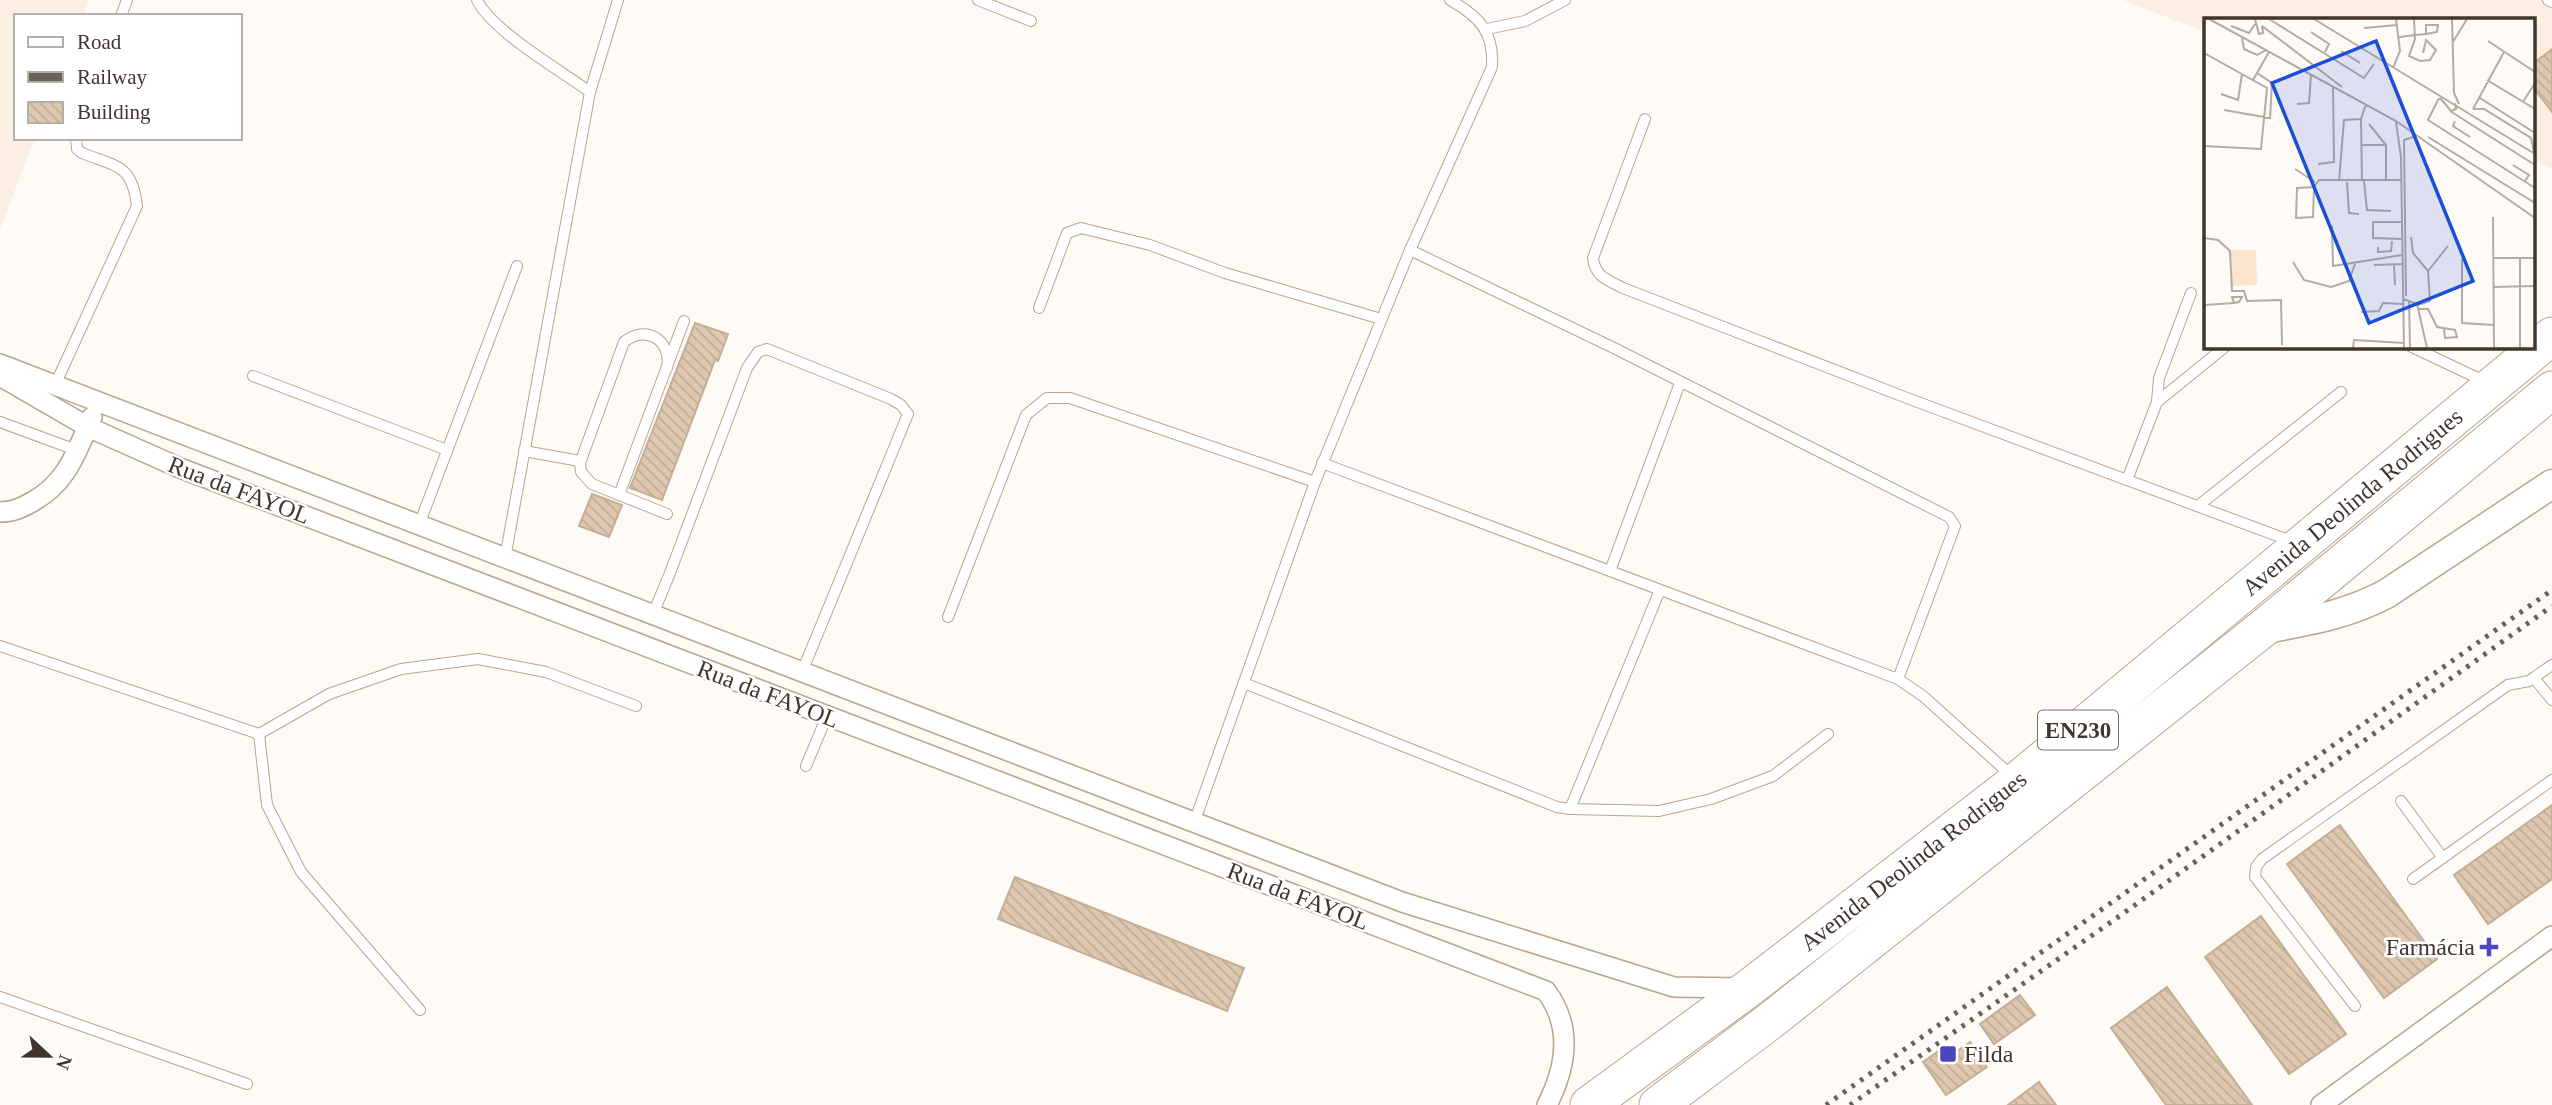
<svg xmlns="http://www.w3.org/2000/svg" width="2552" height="1105" font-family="Georgia,serif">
<defs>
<pattern id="building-back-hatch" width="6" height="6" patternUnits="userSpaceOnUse" patternTransform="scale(1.75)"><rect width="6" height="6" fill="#dfc8b0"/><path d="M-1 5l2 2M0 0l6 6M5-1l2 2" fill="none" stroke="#c0ac98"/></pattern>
</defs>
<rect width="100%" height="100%" fill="#fefaf5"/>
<!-- built -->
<g fill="#fbefe3">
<path d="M0 0H89L83 16H16V138H35L0 229Z"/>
<path d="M2123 0H2552V168L2533 161V19H2206L2205 32Z"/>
</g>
<!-- building -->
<g fill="url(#building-back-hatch)" stroke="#c4ae96" stroke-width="2">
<path d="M2552 49V112L2533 87V64Z"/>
<path d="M695 323 728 334 718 361 715 360 662 500 630 488Z"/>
<path d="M592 494 622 505 609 537 579 526Z"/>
<path d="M2552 805V879L2488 924 2454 875Z"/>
<path d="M2340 825 2437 959 2384 998 2287 864Z"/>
<path d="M1015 877 1244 968 1227 1011 998 919Z"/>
<path d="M2261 916 2346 1034 2289 1074 2205 957Z"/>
<path d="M2167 987 2252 1105H2166L2111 1028Z"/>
<path d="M2020 995 2035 1015 1994 1044 1980 1024Z"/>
<path d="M1970 1042 1987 1067 1946 1095 1923 1062 1943 1048 1949 1057Z"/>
<path d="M2039 1082 2056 1105H2008Z"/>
</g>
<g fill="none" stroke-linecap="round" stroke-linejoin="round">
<defs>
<g id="lane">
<path d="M477 0C492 31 560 70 590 92"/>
<path d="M978 0 1031 21"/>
<path d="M2548 0 2552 2"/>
<path d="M121 16 127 0"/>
<path d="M1487 29 1525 21 1565 0"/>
<path d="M1645 119 1593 258C1595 277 1608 280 1623 288L1907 398 2291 541"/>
<path d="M1410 250 1614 348 1949 517 1955 526 1898 679"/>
<path d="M1039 308 1067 233 1081 228 1150 245 1225 273 1381 319"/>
<path d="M2410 346 2486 382"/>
<path d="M253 376 447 450"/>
<path d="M55 385 137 206C132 164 117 167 82 153L77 149 76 138"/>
<path d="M2157 402 2159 378 2191 293"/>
<path d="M0 422 76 450"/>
<path d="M524 451 580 461"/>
<path d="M1322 463 1898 679 1923 696 2013 777"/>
<path d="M2127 480 2157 402 2226 346"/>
<path d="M619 495 684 321"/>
<path d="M2198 506 2341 392"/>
<path d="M667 514 592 484 581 472 580 463 624 342C646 324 672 340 667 368"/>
<path d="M419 525 517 266"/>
<path d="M505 558 590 92 618 0"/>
<path d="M1610 571 1680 383"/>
<path d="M653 614 670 573 747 368 758 352 767 349 891 399 901 405 908 414 802 672"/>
<path d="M948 617 1026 415 1047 398H1070L1315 482"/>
<path d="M0 646 259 734 329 694 401 669 478 659 546 672 636 706"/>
<path d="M2534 678 2552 700"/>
<path d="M1244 683 1557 807 1570 809 1659 811 1711 799 1773 776 1828 734"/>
<path d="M259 734 267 805 301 872 420 1010"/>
<path d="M806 766 827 716"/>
<path d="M2401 801 2443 858"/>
<path d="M1570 809 1660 590"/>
<path d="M1194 823 1315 482 1410 250 1492 67C1494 32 1480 17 1450 0"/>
<path d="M2413 879 2552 780"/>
<path d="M0 997 247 1084"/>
<path d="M2355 1006 2255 877 2256 867 2262 859 2508 685 2529 681 2552 665"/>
</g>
<g id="street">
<path d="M0 364 1402 902 1674 987 1745 988"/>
<path d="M0 376 88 427 180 468 1546 991C1573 1027 1566 1068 1547 1105"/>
<path d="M0 512C13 512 21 508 32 502 68 482 76 452 92 417"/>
<path d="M2321 1105 2552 936"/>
</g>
<path id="secondary" d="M2261 630C2307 621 2344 616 2386 594L2552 484"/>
<g id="highway">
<path id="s1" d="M1589 1105 1749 988 2017 781 2552 336"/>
<path d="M1658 1105 1770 1021 2261 630 2552 390"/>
</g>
</defs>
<!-- lane casing -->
<use href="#lane" stroke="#baa48d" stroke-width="12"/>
<!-- street casing -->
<use href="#street" stroke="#baa48d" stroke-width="22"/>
<!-- secondary casing -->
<use href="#secondary" stroke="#baa48d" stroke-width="31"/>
<!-- highway casing -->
<use href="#highway" stroke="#baa48d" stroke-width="39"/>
<!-- lane -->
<use href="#lane" stroke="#fff" stroke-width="10"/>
<!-- street -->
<use href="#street" stroke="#fff" stroke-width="19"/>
<!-- secondary -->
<use href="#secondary" stroke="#fff" stroke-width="28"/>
<!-- highway -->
<use href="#highway" stroke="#fff" stroke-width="37"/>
<!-- rail -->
<g stroke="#6a6159" stroke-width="5" stroke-dasharray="3.5 7" stroke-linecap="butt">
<path d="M1826 1105 2552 590"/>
<path d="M1850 1105 2121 915 2552 606"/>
</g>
</g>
<!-- markers -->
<g fill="#4b48be" stroke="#fff" stroke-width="2.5">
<path d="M2485.5 936.5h7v7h7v7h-7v7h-7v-7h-7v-7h7z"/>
<rect x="1939" y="1045" width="18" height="18" rx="3.5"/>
</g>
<g text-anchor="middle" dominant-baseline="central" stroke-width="5" stroke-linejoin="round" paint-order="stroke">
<!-- shield labels -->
<rect fill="#fff" stroke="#79726c" stroke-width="2" x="2038" y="710.5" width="80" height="39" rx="5"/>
<g font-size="23" font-weight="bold" fill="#40362d">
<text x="2078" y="730">EN230</text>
</g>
<!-- street labels -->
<g font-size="24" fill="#40362d" stroke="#fff">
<text transform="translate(239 490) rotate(21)">Rua da FAYOL</text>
<text stroke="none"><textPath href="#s1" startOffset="973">Avenida Deolinda Rodrigues</textPath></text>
<text transform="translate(768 694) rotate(21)">Rua da FAYOL</text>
<text stroke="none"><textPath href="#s1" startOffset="406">Avenida Deolinda Rodrigues</textPath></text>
<text transform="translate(1298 896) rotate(21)">Rua da FAYOL</text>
</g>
<!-- poi labels -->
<g font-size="24" fill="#40362d" stroke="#fff" text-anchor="end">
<text x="2475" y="947">Farmácia</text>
<text x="1964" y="1054" text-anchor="start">Filda</text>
</g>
</g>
<!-- overview -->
<g transform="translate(2204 18)">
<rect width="331" height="331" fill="#fefaf5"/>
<path d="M27 232H52L53 267 28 268Z" fill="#fbe4cc"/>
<path fill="none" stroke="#b2aca5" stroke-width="2" d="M5 1 192 103 331 200M51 1 55 16 59 15 58 8M65 1 160 60 170 46M110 1 331 136M210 1 211 21 205 38 216 43 226 42 232 32 222 22 219 35M248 1 250 75 255 86M27 8 45 15 51 6M58 8 138 69M160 10 193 7M107 14 125 26 121 34M195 19 212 17 222 16 233 14 234 7H222V16M38 20 40 31 53 37 62 32M284 23 331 54M249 24 263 1M137 33 156 45M0 35 63 70 57 131 0 128M189 50 196 33 192 1M49 62 65 34M283 62 331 91M17 76 34 82 38 56M235 80 224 102 331 170M236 80 247 93 252 91 251 85M276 80 331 115M319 84 331 65M93 86 105 85 107 57M269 91H280L327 120 330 134M269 91 300 34M20 92 66 100 68 65 53 55M246 93 331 147M251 103 249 108 266 119M192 104 197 139 200 330M165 106 182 127V162M224 119 331 185M158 127H182M114 146 130 144 129 69M309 147 325 157 321 163M91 151 111 164M135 163 140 102 157 101M158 163 157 101 162 86M160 163 163 192 187 193M143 164 145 195 155 196M110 169 109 199 92 200 93 170 110 169 115 162H197M289 199 290 330M198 204H169V220L198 221M128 208 129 248 198 237M207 219 209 235 224 253 226 283 214 287M0 220 14 222 26 233 28 273H40L43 283 77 282 78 327M174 229V234L187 233 188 223M289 240H331M316 240V330M258 241V305L290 307M89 244 100 262 127 269 145 263 151 246M190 246 191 267M170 247 199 246M224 253 244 228M289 269 331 268M202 278 200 122 212 118M199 281 213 286 223 330M205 282 206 330M0 287 30 285 35 284 38 279H28L30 285M215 291H224L233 309 251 312 253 319 241 320 240 311M157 294 175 293 179 285 199 286M149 330 150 322 200 325"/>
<path fill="#1d4ed8" fill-opacity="0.15" stroke="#1d4ed8" stroke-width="3.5" d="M172 23 269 263 165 305 68 65Z"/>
<rect width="331" height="331" fill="none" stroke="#40362d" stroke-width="3.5"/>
</g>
<!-- legend -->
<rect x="14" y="14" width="228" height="126" fill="#ffffff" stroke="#b3afab" stroke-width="2"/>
<rect x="28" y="37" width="35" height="10" fill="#ffffff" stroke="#b3afab" stroke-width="2"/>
<text x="77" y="49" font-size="21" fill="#40362d">Road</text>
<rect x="28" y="72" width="35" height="10" fill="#6a6159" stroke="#b3afab" stroke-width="2"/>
<text x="77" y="84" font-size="21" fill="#40362d">Railway</text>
<rect x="28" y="102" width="35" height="21" fill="url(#building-back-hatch)" stroke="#b3afab" stroke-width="2"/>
<text x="77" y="119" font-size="21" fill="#40362d">Building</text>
<!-- north arrow -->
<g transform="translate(49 1056) rotate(112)" stroke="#ffffff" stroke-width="5" paint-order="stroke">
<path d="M0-5L12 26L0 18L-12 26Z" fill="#40362d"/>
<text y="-10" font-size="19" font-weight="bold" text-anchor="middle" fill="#40362d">N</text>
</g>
</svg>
